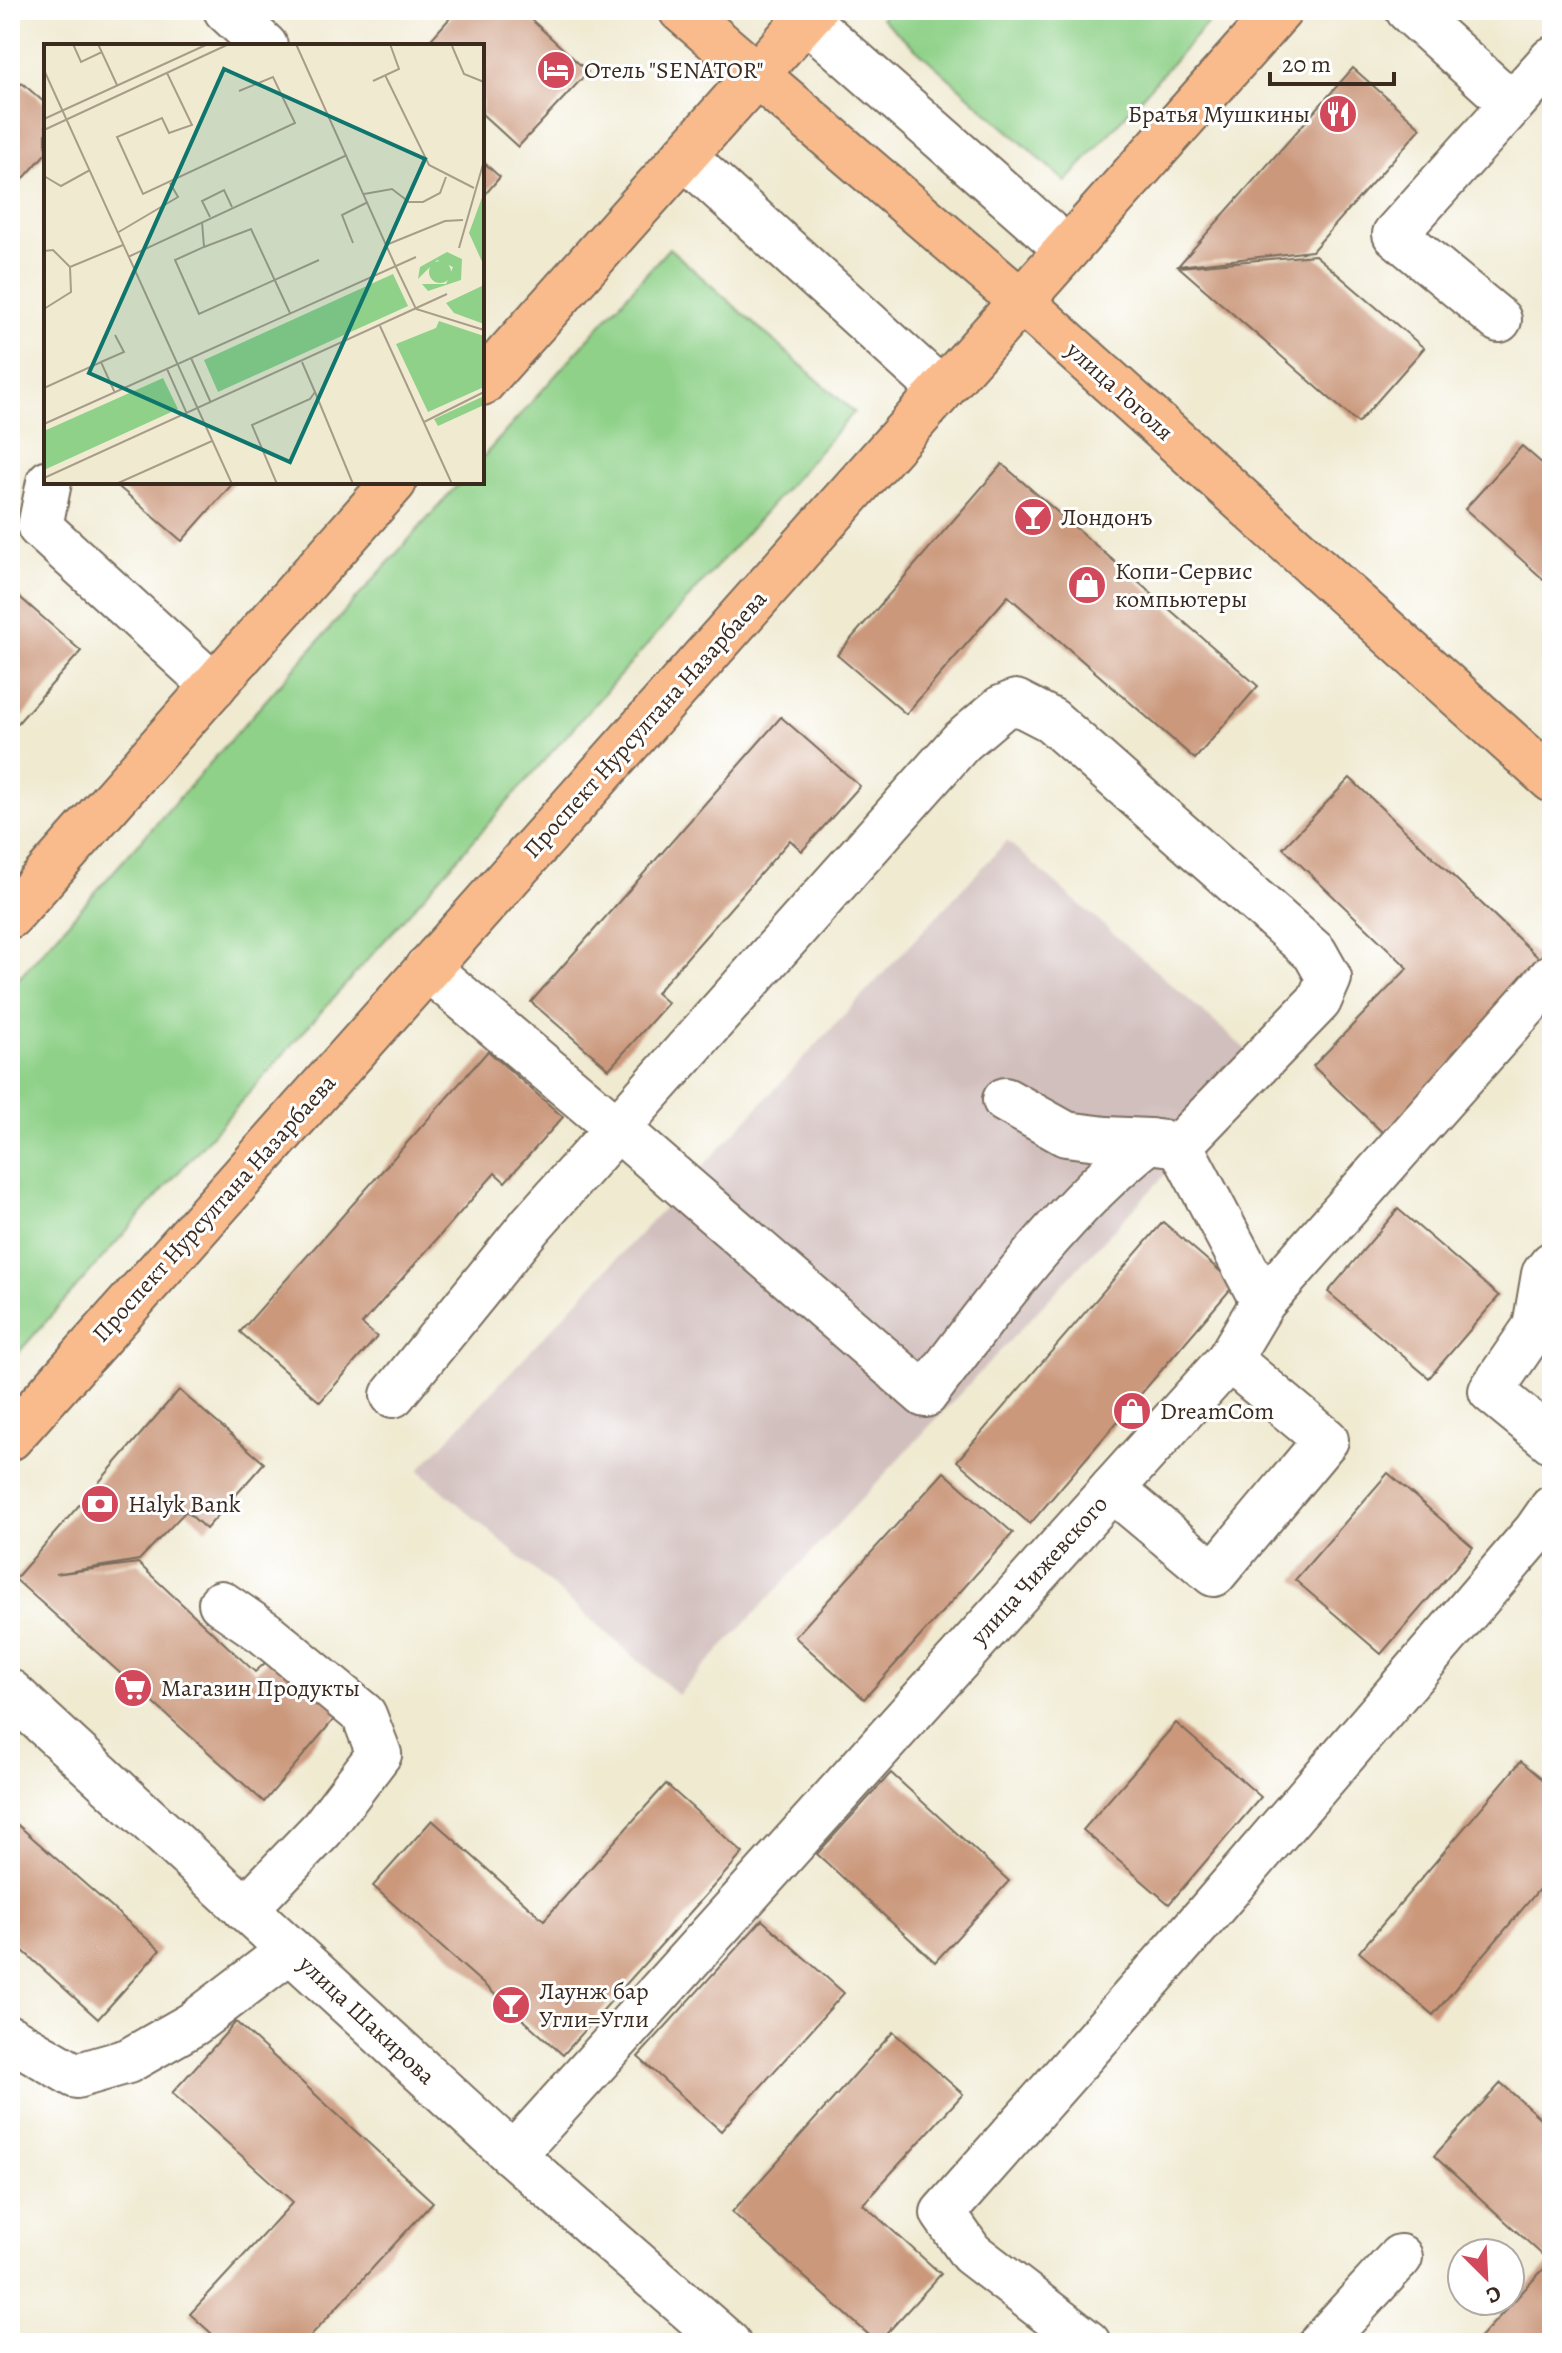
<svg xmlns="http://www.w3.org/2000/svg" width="1562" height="2353" font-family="Alegreya,serif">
<rect width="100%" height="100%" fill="#fff"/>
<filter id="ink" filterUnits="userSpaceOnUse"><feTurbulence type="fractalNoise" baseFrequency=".0125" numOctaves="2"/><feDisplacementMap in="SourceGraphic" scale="16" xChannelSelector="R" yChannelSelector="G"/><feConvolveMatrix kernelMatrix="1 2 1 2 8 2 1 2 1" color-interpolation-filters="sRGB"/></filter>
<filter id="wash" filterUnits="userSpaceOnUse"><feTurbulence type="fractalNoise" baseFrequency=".006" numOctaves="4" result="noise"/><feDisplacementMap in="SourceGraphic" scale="32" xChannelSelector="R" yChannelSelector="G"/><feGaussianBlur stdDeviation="1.8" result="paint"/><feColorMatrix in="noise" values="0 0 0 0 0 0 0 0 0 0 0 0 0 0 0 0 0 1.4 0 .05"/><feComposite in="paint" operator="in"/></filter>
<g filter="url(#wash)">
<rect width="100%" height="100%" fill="#f0ead1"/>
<!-- industrial -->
<path fill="#d1bfbd" d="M1007 841 1266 1067 678 1695 419 1470Z"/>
<!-- green -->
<g fill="#8fd189" stroke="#657e54" stroke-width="2">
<path d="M888 10H1219L1066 182 881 18Z"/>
<path d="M669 248 854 412 10 1362V988L460 482H482V458Z"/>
</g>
<g id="blocks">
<!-- building -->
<g fill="#cb987c">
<path d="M457 10H521L588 72 518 147 482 114V46H425Z"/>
<path d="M1353 68 1421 128 1312 251 1178 266Z"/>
<path d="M22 83 46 104V153L10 194V96Z"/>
<path d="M482 161 500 177 482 198Z"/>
<path d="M1315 255 1424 348 1358 423 1179 267Z"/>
<path d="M1522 446 1552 472V587L1465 509Z"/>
<path d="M1002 464 1258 686 1195 759 1008 596 906 714 837 655Z"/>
<path d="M113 482H234L182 541Z"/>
<path d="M14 592 81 651 10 732V597Z"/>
<path d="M781 717 860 786 802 851 790 840 656 993 668 1003 609 1069 531 1002Z"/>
<path d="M1350 778 1546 965 1384 1134 1313 1066 1408 968 1283 848Z"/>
<path d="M488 1051 563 1117 505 1182 495 1173 362 1324 377 1337 320 1402 240 1332Z"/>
<path d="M1398 1209 1499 1296 1429 1378 1328 1292Z"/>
<path d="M1163 1222 1235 1284 1030 1524 957 1461Z"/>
<path d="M179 1390 264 1463 206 1529 186 1511 139 1560 55 1574 138 1563 255 1672 275 1654 340 1712 264 1802 15 1579Z"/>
<path d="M944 1472 1013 1533 864 1699 795 1637Z"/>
<path d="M1388 1473 1473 1547 1381 1654 1295 1580Z"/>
<path d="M1176 1723 1261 1797 1169 1904 1083 1830Z"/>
<path d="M1521 1761 1552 1787V1874L1433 2015 1359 1952Z"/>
<path d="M891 1773 1009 1881 935 1962 817 1854Z"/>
<path d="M666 1784 743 1853 563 2055 373 1886 432 1820 544 1920Z"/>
<path d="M10 1818 160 1950 98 2019 10 1939Z"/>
<path d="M762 1920 844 1993 721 2131 638 2057Z"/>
<path d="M236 2022 433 2202 304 2343H222L190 2314 293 2202 172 2093Z"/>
<path d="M893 2032 963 2094 863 2204 941 2274 878 2343 732 2212Z"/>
<path d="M1501 2083 1552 2129V2343H1475L1550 2262 1434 2156Z"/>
</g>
</g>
</g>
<g filter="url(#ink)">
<use href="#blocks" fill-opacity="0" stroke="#7a6d5d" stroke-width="2"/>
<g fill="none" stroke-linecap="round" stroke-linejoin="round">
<defs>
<g id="minor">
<path d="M226 10 265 46"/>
<path d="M1408 10 1512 104 1552 59"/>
<path d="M806 19 1067 249"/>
<path d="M684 156 941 390"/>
<path d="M1499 320 1395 234 1512 104"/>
<path d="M49 482 40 527 214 686"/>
<path d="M427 968 618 1129 925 1395C990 1309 1064 1207 1149 1141L1180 1145"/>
<path d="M1005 1100 1066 1134 1106 1139 1149 1141"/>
<path d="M1552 1264 1544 1274 1535 1327 1491 1391 1552 1441"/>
<path d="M393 1395 530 1226 961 742 1001 708 1016 702 1051 720 1315 953 1329 978 1319 1001 1180 1145 1263 1302"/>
<path d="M1112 1489 1214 1574 1326 1440 1229 1359"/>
<path d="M221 1603 265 1633 364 1715 379 1754 322 1829 245 1909"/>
<path d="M10 1692 513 2155 728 2343"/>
<path d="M10 2038 76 2076 128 2061 193 2024 290 1950"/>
<path d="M513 2155 1229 1359 1263 1302 1552 976"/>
<path d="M1088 2343 971 2253 943 2213 1208 1913 1536 1531 1552 1508"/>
<path d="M1321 2343 1400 2257"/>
</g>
<g id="major">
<path d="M482 383 814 10"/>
<path d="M10 916 394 482"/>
<path d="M10 1438 1280 10"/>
</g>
<path id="highway" d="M681 10 1021 301 1552 780"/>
</defs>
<!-- minor casing -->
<use href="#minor" stroke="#7a6d5d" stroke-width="48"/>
<!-- major casing -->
<use href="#major" stroke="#7a6d5d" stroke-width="48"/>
<!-- highway casing -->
<use href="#highway" stroke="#7a6d5d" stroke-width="48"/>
<!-- minor -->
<use href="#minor" stroke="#fff" stroke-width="44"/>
<!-- major -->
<use href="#major" stroke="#fabb8c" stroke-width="44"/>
<!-- highway -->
<use href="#highway" stroke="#fabb8c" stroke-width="44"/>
</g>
</g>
<!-- icons -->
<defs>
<symbol id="hotel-disc" viewBox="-11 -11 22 22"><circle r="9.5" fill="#d1495b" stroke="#fff"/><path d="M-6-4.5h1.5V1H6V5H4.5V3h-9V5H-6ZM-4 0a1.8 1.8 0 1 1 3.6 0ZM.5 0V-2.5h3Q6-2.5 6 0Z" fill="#fff"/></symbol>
<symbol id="restaurant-disc" viewBox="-11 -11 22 22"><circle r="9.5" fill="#d1495b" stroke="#fff"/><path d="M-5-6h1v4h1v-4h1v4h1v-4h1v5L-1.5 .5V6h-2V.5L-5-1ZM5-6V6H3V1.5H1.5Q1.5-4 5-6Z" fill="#fff"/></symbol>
<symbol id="bar-disc" viewBox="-11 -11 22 22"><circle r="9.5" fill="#d1495b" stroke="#fff"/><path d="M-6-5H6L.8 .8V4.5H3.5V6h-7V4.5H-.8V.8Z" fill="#fff"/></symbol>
<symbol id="shop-disc" viewBox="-11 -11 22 22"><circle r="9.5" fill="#d1495b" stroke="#fff"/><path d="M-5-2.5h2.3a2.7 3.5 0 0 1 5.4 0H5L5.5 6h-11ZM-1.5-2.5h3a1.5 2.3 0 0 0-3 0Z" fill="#fff"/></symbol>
<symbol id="bank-disc" viewBox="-11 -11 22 22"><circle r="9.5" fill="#d1495b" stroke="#fff"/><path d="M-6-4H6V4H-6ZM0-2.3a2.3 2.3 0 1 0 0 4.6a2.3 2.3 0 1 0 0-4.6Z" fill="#fff"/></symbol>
<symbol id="supermarket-disc" viewBox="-11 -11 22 22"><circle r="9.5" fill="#d1495b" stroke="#fff"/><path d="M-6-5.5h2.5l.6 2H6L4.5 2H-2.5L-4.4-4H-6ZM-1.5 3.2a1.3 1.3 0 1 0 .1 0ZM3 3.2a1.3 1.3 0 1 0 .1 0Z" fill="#fff"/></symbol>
</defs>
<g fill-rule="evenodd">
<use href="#hotel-disc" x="534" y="48" width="44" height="44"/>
<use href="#restaurant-disc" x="1316" y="92" width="44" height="44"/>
<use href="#bar-disc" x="1011" y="495" width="44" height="44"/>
<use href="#shop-disc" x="1065" y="563" width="44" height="44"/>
<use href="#shop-disc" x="1110" y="1389" width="44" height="44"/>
<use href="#bank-disc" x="78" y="1482" width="44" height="44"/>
<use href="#supermarket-disc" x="111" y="1666" width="44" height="44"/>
<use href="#bar-disc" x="489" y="1983" width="44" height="44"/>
</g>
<g text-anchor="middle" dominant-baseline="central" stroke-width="6" stroke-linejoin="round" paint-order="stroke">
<!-- poi labels -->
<g font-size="24" fill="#3b2a1e" stroke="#fff" text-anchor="start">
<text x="584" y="70">Отель "SENATOR"</text>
<text x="1310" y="114" text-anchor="end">Братья Мушкины</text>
<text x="1061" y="517">Лондонъ</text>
<text x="1115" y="571">Копи-Сервис<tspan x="1115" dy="28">компьютеры</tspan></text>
<text x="1160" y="1411">DreamCom</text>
<text x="128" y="1504">Halyk Bank</text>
<text x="161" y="1688">Магазин Продукты</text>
<text x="539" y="1991">Лаунж бар<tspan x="539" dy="28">Угли=Угли</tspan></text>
</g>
<!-- street labels -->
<g font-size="24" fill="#3b2a1e" stroke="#fff">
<text transform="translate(1120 391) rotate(42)">улица Гоголя</text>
<text transform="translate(645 724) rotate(-48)">Проспект Нурсултана Назарбаева</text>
<text transform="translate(214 1208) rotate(-48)">Проспект Нурсултана Назарбаева</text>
<text transform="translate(1039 1570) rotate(-48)">улица Чижевского</text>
<text transform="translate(367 2020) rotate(43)">улица Шакирова</text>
</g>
</g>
<!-- overview -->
<g transform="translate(44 44)">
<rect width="440" height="440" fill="#f0ead1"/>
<path d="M440 148V222L425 189ZM403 208 418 215 417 236 384 247 378 240H402L409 223 393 216 374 235 376 223ZM385 228a11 11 0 1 1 22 0a11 11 0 1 1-22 0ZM349 230 364 262 174 348 160 316ZM440 241V280L410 269 402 259ZM395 277 440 292V343L384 368 352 300 392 284ZM119 334 134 365 0 426V387ZM440 352V361L394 382 390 375Z" fill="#8fd189"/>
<path fill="none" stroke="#a89d89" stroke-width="2" d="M29 0 37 18 58 8M54 0 73 41M252 0 351 221M408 2 420 30 440 38M0 26 188 440M123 29 148 81 125 89 118 74 73 93 99 150 251 79 229 33 195 47M341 31 385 121 430 144M329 37 355 25 346 0M0 75 164 0M0 86 185 0M0 132 17 142 46 126M320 150 348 145 365 158H379L396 149 402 133M166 173 158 157 180 146 188 163M158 178 160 203 131 216 155 270 275 216M73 189 134 153 126 139M309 199 298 171 324 158M342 201 401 177 419 176M160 203 207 185 246 269M415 204 440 117M0 207 9 206 26 223M84 213 303 111M351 221 372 265 440 286M0 265 27 248 26 223 79 201M336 282 408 440M147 314 167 359M57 318 80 308 71 291M123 325 143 370M0 344 57 318 71 349M271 348 309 440M380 378 440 348M0 380 372 213M0 434 403 250M72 440 168 397M233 440 208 381 266 355 271 348 258 318"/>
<path fill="#0f766e" fill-opacity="0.15" stroke="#0f766e" stroke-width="4" d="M180 25 381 115 246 418 45 329Z"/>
<rect width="440" height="440" fill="none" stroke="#3b2a1e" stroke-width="4"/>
</g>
<!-- margin -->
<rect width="1562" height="2353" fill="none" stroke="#fff" stroke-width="40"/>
<!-- north arrow -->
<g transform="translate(1486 2277) rotate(156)"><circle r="38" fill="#ffffff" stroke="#b1aaa5" stroke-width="2"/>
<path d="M0-6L14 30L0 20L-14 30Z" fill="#d1495b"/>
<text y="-12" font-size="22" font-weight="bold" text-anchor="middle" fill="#3b2a1e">С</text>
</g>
<!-- scale -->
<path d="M1270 72v12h124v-12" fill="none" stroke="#3b2a1e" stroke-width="4"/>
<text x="1282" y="72" font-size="24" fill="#3b2a1e" stroke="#ffffff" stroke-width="6" paint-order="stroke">20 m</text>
</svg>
